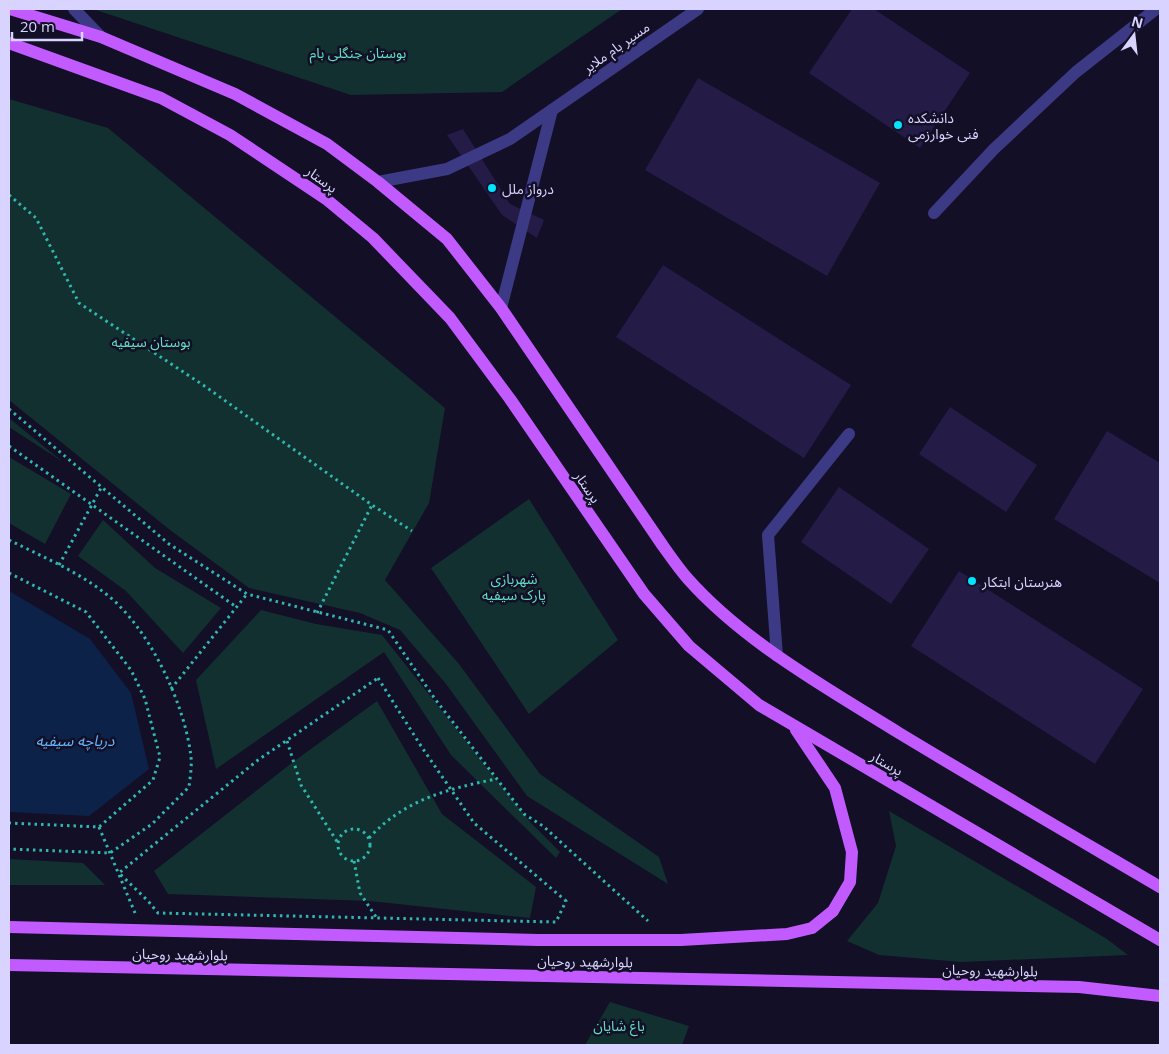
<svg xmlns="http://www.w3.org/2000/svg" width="1169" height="1054" font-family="'Open Sans','Noto Sans Arabic',sans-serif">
<rect width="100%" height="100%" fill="#130f26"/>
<!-- green -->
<g fill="#12302f">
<path d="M93 9H622L502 92 351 95Z"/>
<path d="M9 99 108 128 445 408 429 503 385 580 459 664 540 774 659 857 668 884 527 796 446 684 400 630 360 613 249 588 170 530 9 400Z"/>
<path d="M9 418 63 462 9 427Z"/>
<path d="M9 457 71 494 45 544 9 523Z"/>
<path d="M529 499 618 640 529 714 431 568Z"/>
<path d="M103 520 155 568 221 608 183 653 126 591 78 556Z"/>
<path d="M261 610 316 624 382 635 531 823 560 852 556 858 451 755 384 652 216 769 196 680Z"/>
<path d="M377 701 442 814 536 887 530 918 370 901 168 894 154 871 293 762Z"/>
<path d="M889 811 1107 939 1128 955 961 962 879 955 847 941 878 903 896 846Z"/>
<path d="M9 859 83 863 105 885H9Z"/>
<path d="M610 1002 689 1026 682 1045H585Z"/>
</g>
<!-- water -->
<path fill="#0c2248" d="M9 591 90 639 131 693 149 769 89 816 9 812Z"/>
<!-- building -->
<g fill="#241b47">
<path d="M852 9H874L970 73 920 148 809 73Z"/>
<path d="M698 78 880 183 827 276 645 170Z"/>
<path d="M463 129 510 204 544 220 537 238 502 215 447 135Z"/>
<path d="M663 265 851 385 804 458 616 337Z"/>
<path d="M950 407 1037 465 1006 512 919 454Z"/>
<path d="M1107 431 1160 463V583L1054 519Z"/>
<path d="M839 487 929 549 891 604 801 542Z"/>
<path d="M959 571 1143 689 1095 764 911 646Z"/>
</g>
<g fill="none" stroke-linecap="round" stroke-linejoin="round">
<!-- path -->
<g stroke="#2fb8b0" stroke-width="3" stroke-dasharray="2.5 4" stroke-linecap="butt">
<path d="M9 195 36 218 79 303 203 385 372 505 412 531"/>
<path d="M9 409 169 544 247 594 388 630 435 699 524 814 543 826 648 921"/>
<path d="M9 446 235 606"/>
<path d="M9 540C41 556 77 571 106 594 149 627 185 704 191 757 192 767 190 778 189 787L152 824 110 853 9 849"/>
<path d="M59 565 101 488"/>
<path d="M9 573 86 612 131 670 145 699 160 757 153 780 99 827 9 823"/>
<path d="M317 613 372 505"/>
<path d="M378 678 421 746 474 823 566 901 556 922 158 913 148 901 119 873 258 760Z"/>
<path d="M171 689 247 594"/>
<path d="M287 741 301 785 338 843"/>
<path d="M99 827 135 913"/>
<circle cx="354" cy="845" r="16"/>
<path d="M369 838C404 800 447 789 496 779"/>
<path d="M354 861 360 893 376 917"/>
</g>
<!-- minor -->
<g stroke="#3d3a85" stroke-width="12">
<path d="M74 9 101 37"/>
<path d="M378 182 447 169 510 139 698 9"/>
<path d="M934 213 994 149 1076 72 1156 9"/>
<path d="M501 308 552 110"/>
<path d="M777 656 768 535 849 434"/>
</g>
<!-- major -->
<g stroke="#c25bff" stroke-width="12">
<path d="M10 9 101 37 235 94 327 144 378 182 447 239 501 308 663 546C671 557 679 569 688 579 744 642 828 689 899 733 985 785 1073 836 1160 887"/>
<path d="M9 43 161 98 230 135 326 199 373 238 450 318 510 399 644 594 689 646 759 705 1160 940"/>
<path d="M9 927 538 940H681L787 934 812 928 833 911 850 882 852 852 835 788 796 730"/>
<path d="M9 965 1079 987 1160 996"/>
</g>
</g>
<!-- markers -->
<g fill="#00e5ff" stroke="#130f26" stroke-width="2">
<circle cx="898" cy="125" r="5"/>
<circle cx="492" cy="188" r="5"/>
<circle cx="972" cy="581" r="5"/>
</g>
<g text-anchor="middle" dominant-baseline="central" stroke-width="5" stroke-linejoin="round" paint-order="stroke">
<!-- street labels -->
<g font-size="14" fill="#d9d4ff" stroke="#130f26">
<text transform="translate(616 47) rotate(-35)">مسیر بام ملایر</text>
<text transform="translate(322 179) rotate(36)">پرستار</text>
<text transform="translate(588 487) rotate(56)">پرستار</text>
<text transform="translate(887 763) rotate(30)">پرستار</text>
<text transform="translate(180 954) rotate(1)">بلوارشهید روحیان</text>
<text transform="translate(585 961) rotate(1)">بلوارشهید روحیان</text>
<text transform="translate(990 970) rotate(1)">بلوارشهید روحیان</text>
</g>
<!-- park labels -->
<g font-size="14" fill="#5fe0c0" stroke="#130f26">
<text x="358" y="52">بوستان جنگلی بام</text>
<text x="151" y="341">بوستان سیفیه</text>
<text x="514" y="578">شهربازی<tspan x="514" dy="16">پارک سیفیه</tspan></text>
<text x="619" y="1025">باغ شایان</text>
</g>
<!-- poi labels -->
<g font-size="14" fill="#d9d4ff" stroke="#130f26" text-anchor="start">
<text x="908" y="117">دانشکده<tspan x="908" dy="16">فنی خوارزمی</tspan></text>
<text x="502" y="188">درواز ملل</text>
<text x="982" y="581">هنرستان ابتکار</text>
</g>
<!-- water labels -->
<g font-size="15" font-style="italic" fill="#62b6ff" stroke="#130f26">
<text x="75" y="740">دریاچه سیفیه</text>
</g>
</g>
<!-- border -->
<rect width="1169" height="1054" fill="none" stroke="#d9d4ff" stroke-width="20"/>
<!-- north arrow -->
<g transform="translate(1134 35) rotate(15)" stroke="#130f26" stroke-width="4" paint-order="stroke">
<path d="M0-4L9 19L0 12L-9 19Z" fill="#d9d4ff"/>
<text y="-8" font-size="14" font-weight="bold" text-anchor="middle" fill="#d9d4ff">N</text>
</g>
<!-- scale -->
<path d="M12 32v8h70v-8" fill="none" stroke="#d9d4ff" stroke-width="2.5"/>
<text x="20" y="32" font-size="15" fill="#d9d4ff" stroke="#130f26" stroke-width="4" paint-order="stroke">20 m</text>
</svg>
